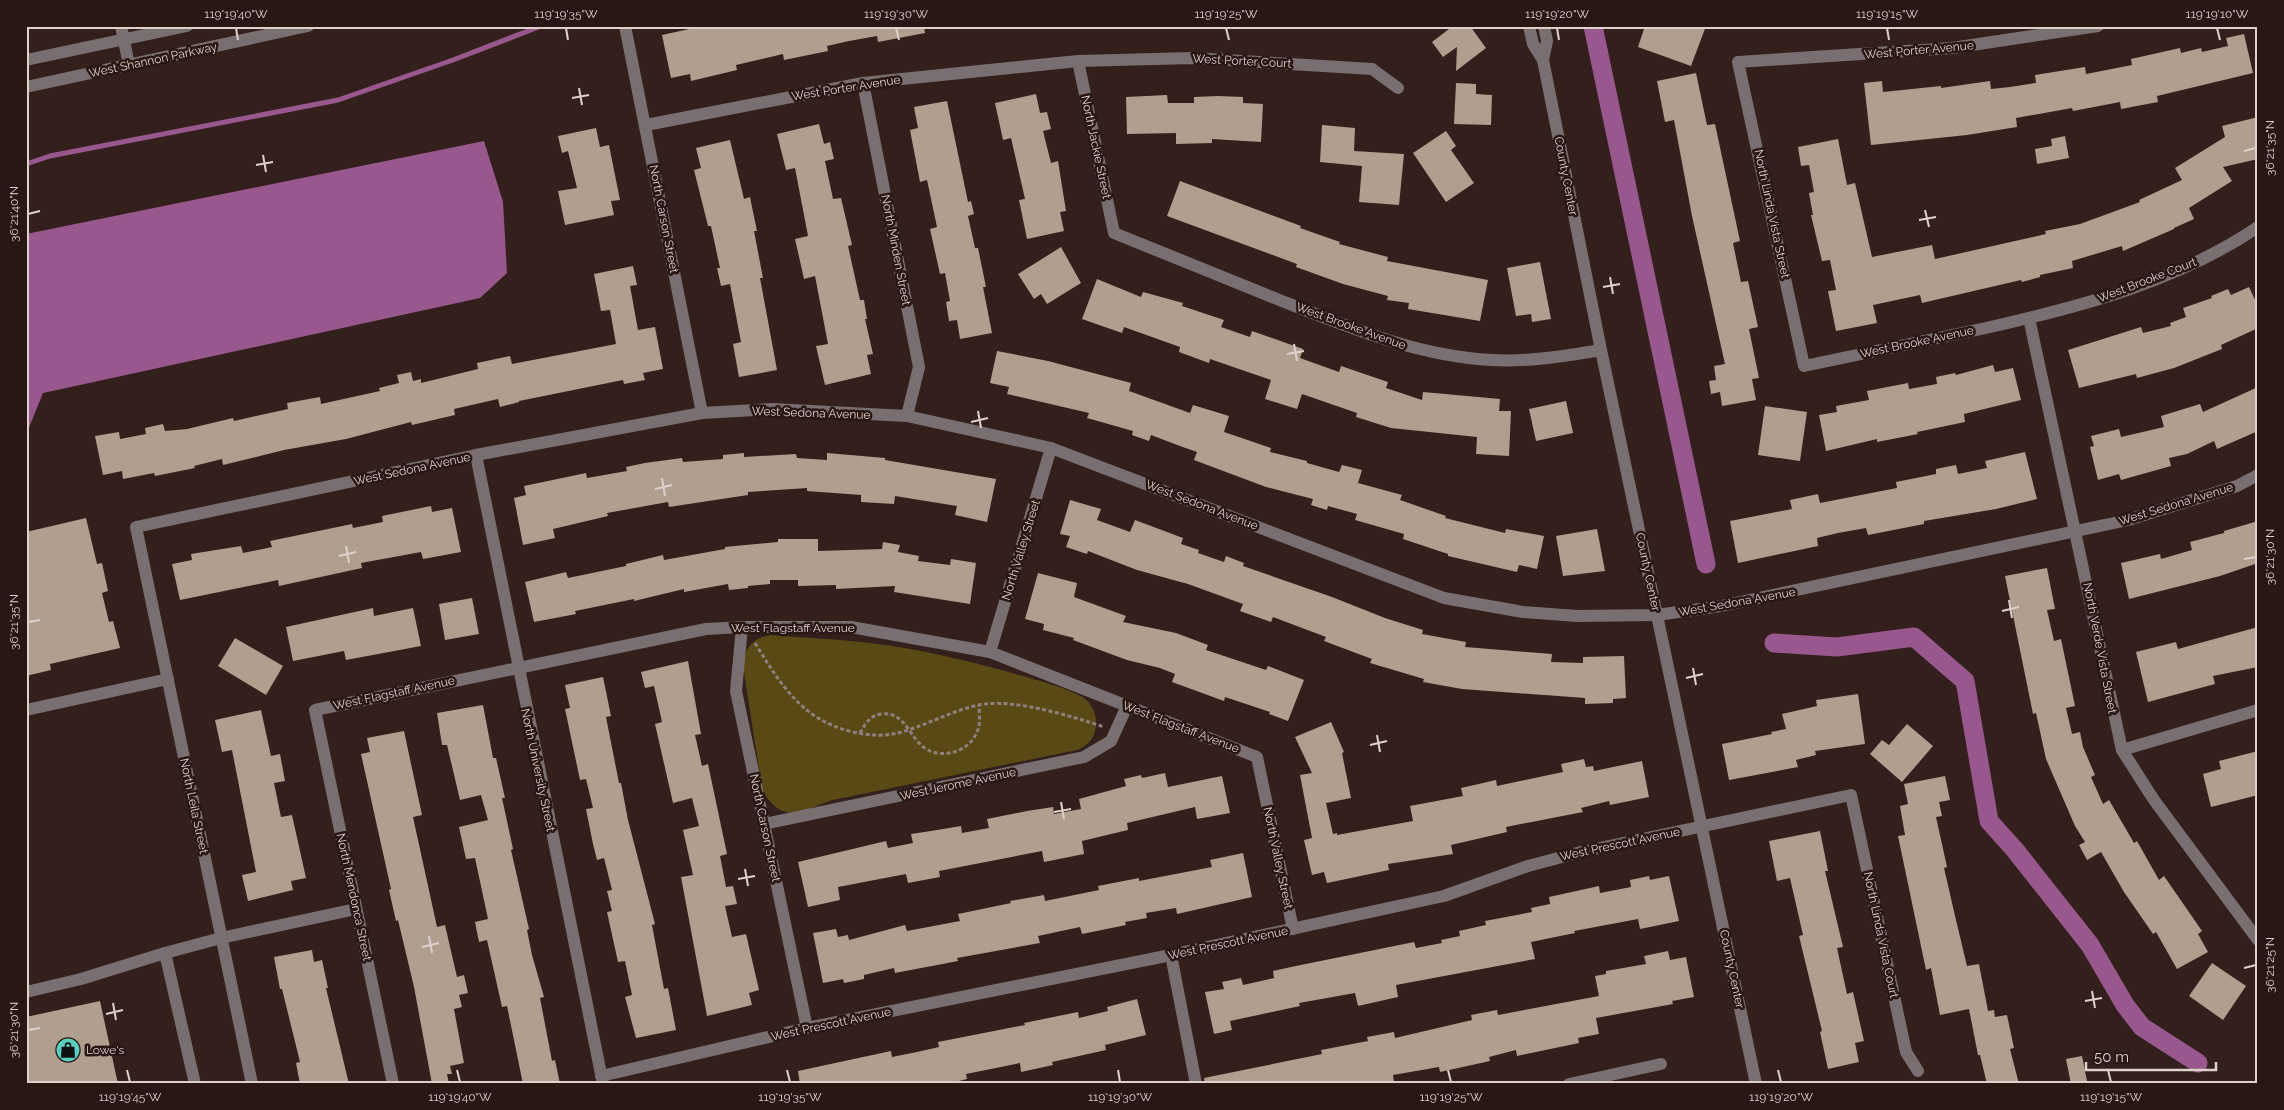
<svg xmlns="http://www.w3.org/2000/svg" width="2284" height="1110" font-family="Raleway,sans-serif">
<rect width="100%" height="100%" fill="#33201c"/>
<!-- green -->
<path fill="#594a15" d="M771 635C804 638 838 639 870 643 921 649 970 661 1019 675 1037 680 1070 689 1084 698 1092 704 1097 715 1096 725 1095 738 1089 745 1077 750L833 800C821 803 808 811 799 812 781 816 768 803 762 788L743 666C745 648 752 638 771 635Z"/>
<!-- water -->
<path fill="#98578d" d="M484 141 503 202 507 273 480 298 43 393 26 435V234Z"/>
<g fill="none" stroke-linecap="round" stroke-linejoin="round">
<!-- stream -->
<path stroke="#98578d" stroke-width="5" d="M26 164 50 156 338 100 453 60 541 26"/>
<!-- canal -->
<g stroke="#98578d" stroke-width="19">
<path d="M1593 26 1706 564"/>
<path d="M1774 643 1837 647 1914 637 1965 681 1989 821 2015 850 2090 945 2125 1005 2142 1027 2198 1063"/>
</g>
</g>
<!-- building -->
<g fill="#b09e8f">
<path d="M703 26H924L925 33 878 42 877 36 849 41 827 46 828 51 784 60 783 54 736 65 737 70 691 81 690 74 671 78 662 35Z"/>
<path d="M1453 26H1470L1486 48 1456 71 1457 47 1443 57 1432 42Z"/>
<path d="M1645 26H1706L1691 66 1638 47Z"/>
<path d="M2244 34 2253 73 2157 96 2158 102 2121 109 2120 102 2073 111 2072 108 2016 118 2017 127 1967 135 1871 145 1864 83 1882 81 1883 92 1941 86V88L1990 81 1991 89 2010 87 2036 83 2035 75 2085 67 2086 74 2132 65 2131 59 2180 48 2181 53 2201 48 2202 52 2228 46 2226 38Z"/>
<path d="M1696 73 1707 125 1715 124 1740 241 1733 243 1741 282 1748 281 1758 327 1749 329 1759 378 1752 379 1756 400 1722 406 1720 392 1711 394 1709 381 1716 380 1714 366 1725 364 1692 216 1674 120 1665 122 1657 81Z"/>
<path d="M1456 83 1476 84V94L1492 95 1491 125 1454 124Z"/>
<path d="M1036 94 1040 113 1047 112 1051 129 1043 131 1051 163 1058 161 1066 211 1060 212 1064 231 1027 239 1019 200 1025 199 1011 138 1003 140 995 103Z"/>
<path d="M1167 95 1168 103H1194V97L1218 96 1243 97V103L1263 104 1261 142 1212 139V143L1176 144V133L1127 134 1126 97Z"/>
<path d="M947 101 968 202 971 201 974 214 968 216 975 248H978L986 287H983L992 333 960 339 957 320 949 321 946 302 950 301 945 273 940 274 930 229 937 227 927 180 920 182 910 130 918 128 914 107Z"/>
<path d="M2258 117V159L2223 167 2232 181 2189 208 2194 219 2174 228V229L2123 251 2122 246 2072 261 2073 268 2040 275V277L2022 282 2021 280 1922 303 1920 295 1873 305 1877 323 1836 331 1828 291 1836 290 1830 260 1822 261 1811 215H1813L1809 193 1814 192 1809 165 1801 166 1798 147 1838 139 1847 185 1855 183 1872 257 1932 245 1935 259 2046 234 2045 231 2080 224 2140 202 2139 200 2182 180 2175 168 2225 137 2222 126Z"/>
<path d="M819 124 824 144 830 142 834 159 825 161 833 199 841 198 852 245 848 246 860 300H864L867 319H865L873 354 867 355 871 374 825 385 816 346 828 344 815 276 804 279 795 239 808 236 795 168 786 170 777 134Z"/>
<path d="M1322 125 1355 128 1354 151 1404 154 1399 205 1359 202 1362 166 1320 162Z"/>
<path d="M596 128 600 147 609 145 620 200 611 201 614 215 565 225 558 191 577 188 568 151 562 153 558 136Z"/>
<path d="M1446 131 1456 146 1451 150 1474 183 1446 202 1413 153Z"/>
<path d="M2065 136 2069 158 2037 164 2035 149 2052 146 2051 139Z"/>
<path d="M730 140 744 199 750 197 757 231H754L763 278H760L777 370 739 377 733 344 741 342 730 284 721 286 717 268H720L711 226H708L694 170 701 168 696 148Z"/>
<path d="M1180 181 1301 226 1300 228 1340 242 1339 244 1388 257 1387 261 1488 280 1480 321 1408 309 1409 303 1387 300 1388 296 1343 284 1296 267 1297 264 1167 216Z"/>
<path d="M1061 247 1081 283 1047 304 1041 294 1034 299 1018 274Z"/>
<path d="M1540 262 1551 319 1532 322 1531 314 1516 316 1507 268Z"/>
<path d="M633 266 637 285 630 286 638 330 655 327 663 369 643 373 645 380 624 384 623 380 519 401V402L500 407 498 399 454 409 455 415 412 425 411 422 346 439 284 450 223 465 222 459 194 466 195 468 155 476 154 473 123 479 122 471 103 475 95 436 119 432 120 439 146 434 145 428 163 424 165 431 187 429 233 418 234 421 288 409 287 403 320 397 321 404 380 391 379 388 399 383 397 375 411 372 413 381 421 379V383L478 369 477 363 510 356 512 364 616 344 610 310 601 311 594 274Z"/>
<path d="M1097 279 1141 297 1143 292 1183 303 1182 306 1224 320 1221 327 1250 337 1252 331 1303 349 1300 358 1339 372 1341 366 1388 382 1386 388 1422 400 1423 392 1500 399 1499 411H1511L1509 456 1476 454 1477 437 1391 428 1356 417 1357 413 1302 394 1297 409 1265 399 1271 380 1210 359 1209 363 1179 352 1180 347 1124 327 1122 333 1082 319Z"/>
<path d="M2249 287 2258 306V328L2221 345 2222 349 2174 368 2137 378 2136 374 2079 388 2068 350 2141 327 2143 333 2171 326 2170 323 2186 317 2183 308 2212 298 2211 296 2228 289 2231 295Z"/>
<path d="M997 351 1048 361 1131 383 1129 391 1190 413 1193 405 1229 416 1224 432 1271 448 1270 452 1307 461V463L1339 472 1342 465 1362 470 1358 483 1402 495 1400 500 1446 516 1445 518 1505 533 1506 529 1544 536 1537 569 1519 565 1517 572 1448 556V554L1403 539 1404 534 1355 520 1357 514 1328 506 1327 510 1311 505 1313 499 1266 487 1194 460 1197 452 1180 446 1151 435 1149 441 1132 435 1133 431 1087 418 1089 413 1007 394 1009 387 990 383Z"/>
<path d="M1993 365 1995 372 2013 368 2021 400 1964 414 1965 422 1917 432 1918 434 1877 442V439L1826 451 1819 415 1837 412 1836 406 1869 400 1867 391 1908 383 1909 389 1937 384 1936 377 1955 373 1956 375Z"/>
<path d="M2258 387V431L2217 449 2214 441 2187 454 2169 458 2171 466 2121 480 2119 474 2098 480 2090 447 2094 446 2091 436 2119 429 2121 437 2164 427 2161 416 2200 404 2203 412Z"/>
<path d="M1566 401 1573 433 1536 441 1529 409Z"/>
<path d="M1765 406 1807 412 1800 461 1758 455Z"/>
<path d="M2025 452 2037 499 1996 509 1924 521V524L1868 535 1866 528 1838 533 1817 538 1818 546 1738 563 1730 521 1792 509 1790 500 1818 494 1820 503 1897 488 1896 482 1936 474V469L1956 465 1958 474 1987 468 1985 461Z"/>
<path d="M744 453V457L796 454 797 458 827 460V453L885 458V460L996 479 987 522 955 515 957 506 895 496 894 504 861 502V495L807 491V488L748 492V495L669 507 668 502 607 513 608 516 553 529 555 538 523 545 514 498 526 495 524 486 586 473 587 478 627 471 626 467 645 463 682 458 683 462 723 459V455Z"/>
<path d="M1070 500 1101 509 1097 520 1130 532 1135 520 1183 538 1181 544 1199 550 1198 553 1224 562 1226 556 1244 563 1243 566 1332 597 1385 618 1423 630 1422 634 1466 642 1465 647 1552 654 1551 662 1583 663V657L1624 656 1626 698 1613 699V703L1585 704V698L1462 689 1423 682 1424 679 1370 663 1372 659 1324 641 1326 637 1273 617 1271 622 1240 611 1243 604 1188 584 1137 570 1088 551 1087 554 1066 547 1070 536 1060 534Z"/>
<path d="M431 506 432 512 452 508 461 552 423 559 421 552 361 563 362 568 279 586 278 580 180 600 172 564 192 560 191 554 241 546 243 553 272 547 270 541 352 524 353 528 383 522 382 516Z"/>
<path d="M86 518 97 564 102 563 108 591 102 593 109 622 113 621 120 648 50 664 51 670 26 676V532Z"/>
<path d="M2258 521V563L2220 576 2129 599 2121 563 2160 554 2161 559 2192 550 2190 542 2224 533V531Z"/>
<path d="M1597 529 1605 571 1563 576 1556 536Z"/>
<path d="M778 539H818V551L882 549 883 542 900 545 898 552 919 556 918 561 950 565 951 559 976 563 970 604 894 592 895 586 836 589V585L798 586V580H770V584L748 586V588L729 590 728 584 684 592V589L634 601V599L575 611 576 614 534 622 525 582 566 572 568 578 626 566V564L663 555 664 560 725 549V547L778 542Z"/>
<path d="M2047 568 2055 609 2047 610 2054 641 2061 639 2075 706 2066 708 2072 734 2080 732 2083 747 2095 775 2091 777 2103 804 2109 800 2134 843 2137 841 2159 880 2164 876 2202 931 2198 934 2208 952 2177 969 2156 932 2153 934 2124 892 2101 852 2087 860 2079 845 2085 842 2075 826 2046 759 2036 713 2033 714 2005 576Z"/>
<path d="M1038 573 1077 583 1074 597 1126 616 1123 622 1176 633 1208 645 1206 650 1266 670 1268 666 1304 680 1288 721 1269 714 1270 712 1225 697 1224 701 1172 682 1175 674 1160 668 1127 660 1073 640 1074 638 1043 630 1044 624 1025 619Z"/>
<path d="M472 598 479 634 445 640 439 604Z"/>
<path d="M373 608 374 616 413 608 421 646 346 660 344 651 293 661 286 627Z"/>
<path d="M2258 627V667L2213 676 2215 684 2148 702 2136 652 2176 642 2178 649Z"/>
<path d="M235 638 283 666 266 695 218 666Z"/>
<path d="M688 661 701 734 695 735 702 766 708 764 727 854 720 856 726 887 733 886 737 904 725 906 732 937 746 934 759 990 749 993 752 1005 707 1016 681 877 693 875 683 830 699 826 692 798 673 803 655 724 662 722 654 686 645 688 641 672Z"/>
<path d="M603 677 611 716 606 717 619 783H621L628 820 655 924 652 925 664 989 668 988 676 1030 636 1038 625 997 632 995 625 961 618 962 607 912 612 911 607 891 612 890 604 858 597 860 593 844 586 809 593 808 586 779 580 780 565 709 570 708 565 685Z"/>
<path d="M1858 694 1865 744 1815 751 1816 755 1796 760 1798 767 1729 780 1722 744 1772 734 1771 732 1786 729 1782 714 1817 706 1816 700Z"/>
<path d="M483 705 493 758H496L505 798H502L513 849 511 850 529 929 527 930 532 955 544 997 540 998 552 1061 555 1060 560 1084H523L507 1006 502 1007 487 940 479 942 475 922 488 919 475 858 466 859 459 827 488 820 481 795 460 800 447 745H442L437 713Z"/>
<path d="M261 710 271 756 280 754 285 781 274 783 281 817 292 815 306 878 291 881 293 890 248 901 242 875 256 872 232 750 222 752 215 720Z"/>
<path d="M1331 722 1344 752 1342 753 1351 798 1326 803 1333 834 1337 833V835L1413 821 1410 806 1463 796 1461 788 1496 780 1497 786 1563 772 1561 764 1584 759 1586 767 1593 766 1594 771 1642 761 1649 797 1610 805 1609 801 1581 808 1583 812 1506 827 1507 832 1451 845 1453 854 1388 864 1389 870 1327 883 1324 872 1312 875 1304 840 1312 838 1300 775 1312 773 1295 737Z"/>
<path d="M1907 724 1933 746 1902 782 1870 754 1882 740 1889 745Z"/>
<path d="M404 731 422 815 413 817 437 927 445 925 457 977 464 975 468 993 459 995 462 1007 454 1009 464 1063 450 1066 452 1074H447L449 1084H432L414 987 398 920 396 921 389 890 391 889 361 754 370 752 367 738Z"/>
<path d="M2258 751V795L2211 807 2203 774 2221 769 2219 761Z"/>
<path d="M1165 773 1168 787 1222 776 1230 813 1197 819 1195 807 1127 823 1128 830 1082 841 1084 854 1044 862 1042 851 939 871 940 877 908 883 906 874 838 887 840 900 808 907 798 862 886 841 888 848 913 843 911 834 931 831 961 826 962 833 989 828 987 819 1027 811 1053 807 1054 814 1081 809 1079 799 1126 786 1124 779 1141 775 1142 778Z"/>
<path d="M1945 776 1950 800 1939 802 1942 816 1936 817 1947 867 1944 868 1956 920 1967 966 1979 964 1988 1011 1994 1010 1995 1017 2007 1015 2014 1048 2010 1049 2019 1084H1987L1980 1055H1978L1969 1009 1940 1015 1931 968 1926 970 1898 836 1905 835 1900 806 1908 804 1904 784Z"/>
<path d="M1820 831 1828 871H1825L1843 947 1837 948 1847 994 1853 992 1864 1041 1855 1043 1859 1062 1828 1069 1820 1032 1822 1031 1799 936 1803 935 1790 878 1777 881 1769 841Z"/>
<path d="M1243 853 1252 897 1177 914 1176 908 1146 913 1147 918 1125 922 1126 925 1082 934 1080 927 1038 936 1040 943 957 958 958 961 895 973 894 968 864 975V979L844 983 843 979 823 983 813 933 836 929 838 937 848 935 849 940 905 925 907 931 960 921 958 914 1011 903 1010 901 1044 895 1045 901 1099 890 1098 886 1139 878V881L1212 867 1210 860Z"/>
<path d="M1649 876 1650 880 1669 876 1679 921 1640 929 1638 919 1574 931 1575 933 1531 942 1535 959 1396 985 1398 997 1358 1006 1355 993 1299 1003 1300 1006 1230 1021 1232 1030 1214 1034 1205 992 1224 989 1222 982 1241 978 1243 985 1274 978 1273 971 1291 967 1414 942 1416 948 1442 943 1441 940 1460 936 1459 931 1486 925 1485 921 1532 912 1531 908 1550 904 1549 897 1599 886 1600 893 1631 887 1630 880Z"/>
<path d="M312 950 314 962 322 960 328 988H326L349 1084H300L296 1063 300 1062 282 989H280L274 957Z"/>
<path d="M1668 951 1670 960 1686 957 1694 997 1672 1001 1673 1004 1596 1018 1599 1034 1578 1038 1579 1043 1517 1056 1516 1050 1489 1057 1490 1061 1440 1072 1439 1067 1393 1075 1394 1082 1384 1084H1205L1204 1078 1322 1054 1321 1050 1368 1041 1367 1037 1394 1032 1395 1038 1472 1020 1471 1015 1497 1010 1498 1015 1599 996 1595 976 1606 974V971L1646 964 1644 956Z"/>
<path d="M2212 963 2246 986 2223 1020 2189 996Z"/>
<path d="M1137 999 1146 1035 1105 1045 1106 1050 1052 1062 1053 1065 1021 1072 1020 1063 966 1074 967 1079 947 1084H800L798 1071 891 1051 892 1057 917 1052 939 1047 938 1042 1025 1025 1024 1023 1078 1012 1079 1018 1108 1011 1107 1007Z"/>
<path d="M100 1001 118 1084H26V1017Z"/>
<path d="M2082 1056 2087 1081 2071 1084 2066 1059Z"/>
</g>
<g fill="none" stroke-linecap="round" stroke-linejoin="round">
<!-- path -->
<g stroke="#90807d" stroke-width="3" stroke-dasharray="4 2.5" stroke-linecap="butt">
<path d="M755 643C780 683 800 718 849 731 869 736 886 737 905 731 932 723 957 708 985 704 1019 700 1071 716 1104 727"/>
<path d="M860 733C865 724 870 715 882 714 906 711 910 741 928 750 946 759 970 750 977 732 981 724 979 714 979 705"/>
</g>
<!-- minor -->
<g stroke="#796f71" stroke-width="12">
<path d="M121 26 129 65"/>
<path d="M625 26 702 413"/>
<path d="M1529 26 1533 44 1543 60 1601 350 1756 1084"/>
<path d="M2098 26 1952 48 1738 62 1804 366C1864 354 1925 341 1986 328 2079 307 2177 282 2258 227"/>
<path d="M26 60 187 26"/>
<path d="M1543 60 1547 41 1544 26"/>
<path d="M1078 61 1114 233C1170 256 1226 278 1282 301 1351 328 1418 356 1492 360 1529 362 1565 356 1601 350"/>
<path d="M863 83 919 367 907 416"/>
<path d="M26 87 308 26"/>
<path d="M646 125 863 83 1078 61 1193 58 1372 69 1398 88"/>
<path d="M2029 318 2122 750 2154 800 2258 940"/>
<path d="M476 455 603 1084"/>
<path d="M742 627 736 691 807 1028"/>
<path d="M990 652 1051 448"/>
<path d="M26 710 168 679"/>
<path d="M2122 750 2258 710"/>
<path d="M764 824 1084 757 1111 741 1127 706"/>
<path d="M165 953 221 938 356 909"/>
<path d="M1171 955 1196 1084"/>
<path d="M26 992 81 979 165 953 195 1084"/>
<path d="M601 1076 807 1028 1171 955 1444 896 1528 866 1581 852 1851 795 1906 1052 1918 1071"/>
<path d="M252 1084 136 527 476 455 702 413 772 409 907 416 1051 448 1444 598 1523 612 1577 616 1657 615 1721 606 2128 520 2237 486 2258 475"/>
<path d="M393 1084 315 710 706 629 742 627H851L990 652 1257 757 1293 929"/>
<path d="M1569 1084 1661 1064"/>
</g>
</g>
<!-- ticks -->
<path fill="none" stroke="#ddd0cd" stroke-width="2" d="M236 28 238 40M566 28 568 40M896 28 899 40M1226 28 1229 40M1557 28 1559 40M1887 28 1889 40M2217 28 2220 40M579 88 582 105M572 98 589 95M2244 151 2256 148M263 155 266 172M256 165 273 162M1925 210 1929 227M28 214 40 211M1919 220 1936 217M1610 277 1613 294M1603 287 1620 284M1294 344 1297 361M1287 354 1304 351M978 411 981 428M971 422 988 418M662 478 665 496M655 489 672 485M346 546 349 563M339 556 356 552M2244 559 2256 557M2009 600 2012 618M2002 611 2019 607M28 622 40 620M1693 668 1696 685M1686 678 1703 674M1377 735 1380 752M1370 745 1387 741M1061 802 1064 819M1054 812 1071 809M745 869 748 886M738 879 755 876M429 936 432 953M422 947 439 943M2244 968 2256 965M2092 991 2095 1008M2085 1001 2102 998M113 1003 116 1020M106 1014 123 1010M28 1030 40 1028M127 1070 130 1082M457 1070 460 1082M787 1070 790 1082M1118 1070 1120 1082M1448 1070 1451 1082M1778 1070 1781 1082M2108 1070 2111 1082"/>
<!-- icons -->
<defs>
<symbol id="shop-disc" viewBox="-11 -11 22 22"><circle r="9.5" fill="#59cebe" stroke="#291713"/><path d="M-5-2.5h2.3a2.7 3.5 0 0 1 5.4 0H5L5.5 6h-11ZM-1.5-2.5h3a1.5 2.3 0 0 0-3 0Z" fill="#111"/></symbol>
</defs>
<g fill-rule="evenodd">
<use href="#shop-disc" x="54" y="1036" width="28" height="28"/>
</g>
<g text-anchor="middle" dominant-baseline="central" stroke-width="5" stroke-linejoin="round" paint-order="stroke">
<!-- street labels -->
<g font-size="12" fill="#ddd0cd" stroke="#291713">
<text transform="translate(1919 50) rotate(-5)">West Porter Avenue</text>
<text transform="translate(153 60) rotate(-12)">West Shannon Parkway</text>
<text transform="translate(1242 61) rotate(3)">West Porter Court</text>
<text transform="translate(846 88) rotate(-9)">West Porter Avenue</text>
<text transform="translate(1096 147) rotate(78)">North Jackie Street</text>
<text transform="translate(1566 176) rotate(79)">County Center</text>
<text transform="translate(1772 214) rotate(78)">North Linda Vista Street</text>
<text transform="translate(664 219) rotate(79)">North Carson Street</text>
<text transform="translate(896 250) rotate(79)">North Minden Street</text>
<text transform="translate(2147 280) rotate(-21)">West Brooke Court</text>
<text transform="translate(1351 326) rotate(20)">West Brooke Avenue</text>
<text transform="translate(1917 342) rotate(-12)">West Brooke Avenue</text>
<text transform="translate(811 413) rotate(2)">West Sedona Avenue</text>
<text transform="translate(412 469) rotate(-12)">West Sedona Avenue</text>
<text transform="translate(2176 504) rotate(-17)">West Sedona Avenue</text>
<text transform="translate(1202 505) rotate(21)">West Sedona Avenue</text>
<text transform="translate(1021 550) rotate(-73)">North Valley Street</text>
<text transform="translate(1648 572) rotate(78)">County Center</text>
<text transform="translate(1737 602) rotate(-10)">West Sedona Avenue</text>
<text x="793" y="628">West Flagstaff Avenue</text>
<text transform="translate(2100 648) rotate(79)">North Verde Vista Street</text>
<text transform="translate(394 693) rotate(-12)">West Flagstaff Avenue</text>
<text transform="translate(1181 727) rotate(21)">West Flagstaff Avenue</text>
<text transform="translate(538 770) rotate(78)">North University Street</text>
<text transform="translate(958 784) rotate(-12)">West Jerome Avenue</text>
<text transform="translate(194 806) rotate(78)">North Leila Street</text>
<text transform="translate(765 828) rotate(78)">North Carson Street</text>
<text transform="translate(1620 844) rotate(-12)">West Prescott Avenue</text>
<text transform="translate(1278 858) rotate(78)">North Valley Street</text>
<text transform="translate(354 897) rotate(78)">North Mendonca Street</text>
<text transform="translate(1881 935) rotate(78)">North Linda Vista Court</text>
<text transform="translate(1228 943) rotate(-12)">West Prescott Avenue</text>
<text transform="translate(1732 969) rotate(78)">County Center</text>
<text transform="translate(831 1024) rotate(-12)">West Prescott Avenue</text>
</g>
<!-- poi labels -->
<g font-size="12" fill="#ddd0cd" stroke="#291713" text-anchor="start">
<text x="86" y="1050">Lowe's</text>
</g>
</g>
<!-- border -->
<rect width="2284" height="1110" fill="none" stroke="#291713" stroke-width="55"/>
<!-- scale -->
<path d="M2086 1062v8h130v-8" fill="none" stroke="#ddd0cd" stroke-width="2.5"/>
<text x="2094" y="1062" font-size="15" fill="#ddd0cd" stroke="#291713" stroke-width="4" paint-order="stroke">50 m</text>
<rect x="28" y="28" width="2228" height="1054" fill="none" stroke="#ddd0cd" stroke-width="2"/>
<g font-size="12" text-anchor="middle" fill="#ddd0cd">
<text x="236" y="18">119°19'40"W</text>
<text x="566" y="18">119°19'35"W</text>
<text x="896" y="18">119°19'30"W</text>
<text x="1226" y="18">119°19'25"W</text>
<text x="1557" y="18">119°19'20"W</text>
<text x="1887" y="18">119°19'15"W</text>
<text x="2217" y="18">119°19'10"W</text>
<text transform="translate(2270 148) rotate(-90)" y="4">36°21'35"N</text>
<text transform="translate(14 214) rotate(-90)" y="4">36°21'40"N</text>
<text transform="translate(2270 557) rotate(-90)" y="4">36°21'30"N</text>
<text transform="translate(14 622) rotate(-90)" y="4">36°21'35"N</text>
<text transform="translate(2270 965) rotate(-90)" y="4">36°21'25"N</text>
<text transform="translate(14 1030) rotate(-90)" y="4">36°21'30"N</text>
<text x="130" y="1101">119°19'45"W</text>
<text x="460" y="1101">119°19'40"W</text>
<text x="790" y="1101">119°19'35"W</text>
<text x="1120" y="1101">119°19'30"W</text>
<text x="1451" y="1101">119°19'25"W</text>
<text x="1781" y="1101">119°19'20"W</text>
<text x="2111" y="1101">119°19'15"W</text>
</g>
</svg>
